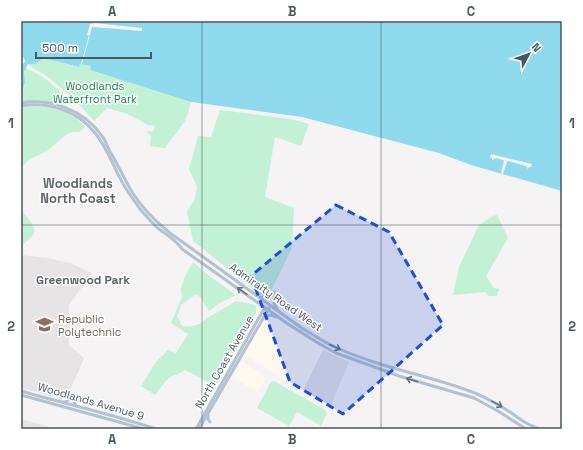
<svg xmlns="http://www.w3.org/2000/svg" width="583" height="450" font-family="'Space Grotesk',sans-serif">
<rect width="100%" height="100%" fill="#f5f3f3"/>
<!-- commercial -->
<g fill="#fdf9ef">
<path d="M274 316 310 340 324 349 303 390 244 355 265 318Z"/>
<path d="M241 361 265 376 266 378 258 392 232 377Z"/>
</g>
<!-- education -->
<g fill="#e6e4e5">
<path d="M21 255 48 258 70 263 92 273 69 305V345L84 358 80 368 67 396 63 399 21 388Z"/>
<path d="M323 350 349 362 331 405 303 391Z"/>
<path d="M21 419 57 429H21Z"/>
</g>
<!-- green -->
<g fill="#c3f1d5">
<path d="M43 58 78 67 80 64 91 66 90 70 191 102 188 113 185 121 165 148 150 146 151 135 147 133 148 131 153 132 155 126 148 125 128 114 107 108C102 112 99 117 94 121 79 103 62 88 44 74 38 71 33 68 28 64V63C35 65 38 62 43 58Z"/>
<path d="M25 68 36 73 47 80 63 94 64 97 59 102H58L57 104 43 101V100L40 101 21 102C21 95 25 88 25 81 25 76 23 73 25 68Z"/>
<path d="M27 107C48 106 71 110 85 127L79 132H73L67 134 47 151 30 159 21 167V108Z"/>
<path d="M220 110 291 119 309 124 301 146 275 137 265 197 294 208 292 248 271 291 265 295H260L193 241 187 211 195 199 197 187 189 169 198 136 211 137Z"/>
<path d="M21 210C25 215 36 226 34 232 33 237 25 243 21 246Z"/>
<path d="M497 215 508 238 486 276 494 288 499 289 497 296H489L485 292 453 295 459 267 479 225 493 216Z"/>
<path d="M193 262 208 275 236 295 220 303 209 311 201 298 196 294 181 305 177 316 182 326C192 327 199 326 206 319L236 301 255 305 256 307V313L250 325 217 384 210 383 185 370C180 374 175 374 170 377 164 382 160 389 155 395L141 386 156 362 168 350 176 353 188 334 171 323 182 297 181 289 185 276Z"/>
<path d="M274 381 325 410 327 413 321 426 297 412 289 426 257 408 271 382Z"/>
</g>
<!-- water -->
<path fill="#90daee" d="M21 21H562V191L471 165 439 153 302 117 191 102 90 70 91 66 80 64 79 67 43 58C38 62 35 65 28 64L24 72 25 82 21 96V67L25 61 24 58 21 57Z"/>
<!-- pier -->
<g fill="#f5f3f3">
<path d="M95 23 142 28V31L92 27 82 64H81L89 35H87L90 24Z"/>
<path d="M491 154 532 164 531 167H529L528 169 527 168 526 166 508 161 507 162 503 174 501 173 504 161 503 160 495 158 493 160H492V158L490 157Z"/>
</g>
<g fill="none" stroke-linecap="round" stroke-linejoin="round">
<!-- major -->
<g stroke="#b3c2d1" stroke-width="3">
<path d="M21 103C51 98 84 110 102 136 106 141 108 149 112 155 119 167 125 180 132 192 142 208 155 221 170 233L303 329C314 335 324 342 335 347 376 366 421 374 464 389 480 394 496 403 510 412 516 416 522 421 528 424 532 426 536 427 539 429"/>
<path d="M21 106C48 101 78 111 95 133 106 146 112 163 120 178 125 189 133 199 140 209 146 216 152 223 159 229 167 235 176 240 182 249L288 324 318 343 336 353 399 376 474 398 498 411 526 429"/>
<path d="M259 297C266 298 269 296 274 292"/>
<path d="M274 297V303L277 309"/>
<path d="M263 317 271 315 277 317"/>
<path d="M21 391C66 404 111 414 156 429"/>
<path d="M21 395 144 429"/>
<path d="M73 398 74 402 76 406"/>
<path d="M63 402H65L70 399"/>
<path d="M208 415V419L210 422"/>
<path d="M196 429 265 307"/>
<path d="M199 429 269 308"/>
</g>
</g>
<!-- one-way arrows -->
<defs><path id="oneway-shaft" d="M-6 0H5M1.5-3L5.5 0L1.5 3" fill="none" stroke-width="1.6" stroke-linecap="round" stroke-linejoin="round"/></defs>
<g stroke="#64717d">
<use href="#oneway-shaft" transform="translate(242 291) rotate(-145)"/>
<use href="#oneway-shaft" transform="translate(335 347) rotate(25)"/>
<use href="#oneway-shaft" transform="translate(412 380) rotate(-162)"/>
<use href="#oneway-shaft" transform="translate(497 404) rotate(29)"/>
</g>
<!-- marked area -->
<path fill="#1d4ed8" fill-opacity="0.2" stroke="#1d4ed8" stroke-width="3" stroke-dasharray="8 5" stroke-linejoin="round" d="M336 205 389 232 443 325 343 414 290 382 251 276Z"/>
<!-- grid -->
<path fill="none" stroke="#4a5661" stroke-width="1" stroke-opacity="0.55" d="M202 21V429M381 21V429M21 225H562"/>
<!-- icons -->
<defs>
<symbol id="university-bare" viewBox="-9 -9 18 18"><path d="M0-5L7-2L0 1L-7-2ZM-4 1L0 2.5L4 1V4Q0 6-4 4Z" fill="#8d6e63" stroke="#fff" stroke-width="2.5" paint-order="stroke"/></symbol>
</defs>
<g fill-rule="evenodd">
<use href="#university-bare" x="32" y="312" width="25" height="25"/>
</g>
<g text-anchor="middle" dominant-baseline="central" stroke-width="3" stroke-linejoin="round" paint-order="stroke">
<!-- park labels -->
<g font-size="11" fill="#17864f" stroke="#fff">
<text x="95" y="86">Woodlands<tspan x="95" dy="13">Waterfront Park</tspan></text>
</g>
<!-- street labels -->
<g font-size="11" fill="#4a5661" stroke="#fff">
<text transform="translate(276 297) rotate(35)">Admiralty Road West</text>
<text transform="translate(224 362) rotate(-60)">North Coast Avenue</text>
<text transform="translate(91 401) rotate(16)">Woodlands Avenue 9</text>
</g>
<!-- education labels -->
<g font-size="11" fill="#785e54" stroke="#fff" text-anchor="start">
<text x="58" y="319">Republic<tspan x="58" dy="13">Polytechnic</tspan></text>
</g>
<!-- neighbourhood labels -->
<g font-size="12" font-weight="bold" fill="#5f6368" stroke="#fff">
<text x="83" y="280">Greenwood Park</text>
</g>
<!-- quarter labels -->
<g font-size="13" font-weight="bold" fill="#5f6368" stroke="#fff">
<text x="78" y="183">Woodlands<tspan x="78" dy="15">North Coast</tspan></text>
</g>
</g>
<!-- border -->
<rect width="583" height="450" fill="none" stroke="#ffffff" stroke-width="44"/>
<!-- north arrow -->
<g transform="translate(529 54) rotate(49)" stroke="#ffffff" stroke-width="3" paint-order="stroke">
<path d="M0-3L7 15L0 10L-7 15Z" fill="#4a5661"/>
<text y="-6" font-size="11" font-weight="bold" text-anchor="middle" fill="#4a5661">N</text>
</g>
<!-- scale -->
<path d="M36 52v6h115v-6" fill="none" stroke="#4a5661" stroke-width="2"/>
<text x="42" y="52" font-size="12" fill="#4a5661" stroke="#ffffff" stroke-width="3" paint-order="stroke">500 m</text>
<rect x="22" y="22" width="539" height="406" fill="none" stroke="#4a5661" stroke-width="1.5"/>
<g font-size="13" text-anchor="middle" font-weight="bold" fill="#4a5661">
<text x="112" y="16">A</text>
<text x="292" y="16">B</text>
<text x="471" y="16">C</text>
<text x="11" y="128">1</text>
<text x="572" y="128">1</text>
<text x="11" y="331">2</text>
<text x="572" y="331">2</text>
<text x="112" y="444">A</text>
<text x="292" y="444">B</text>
<text x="471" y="444">C</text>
</g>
</svg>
